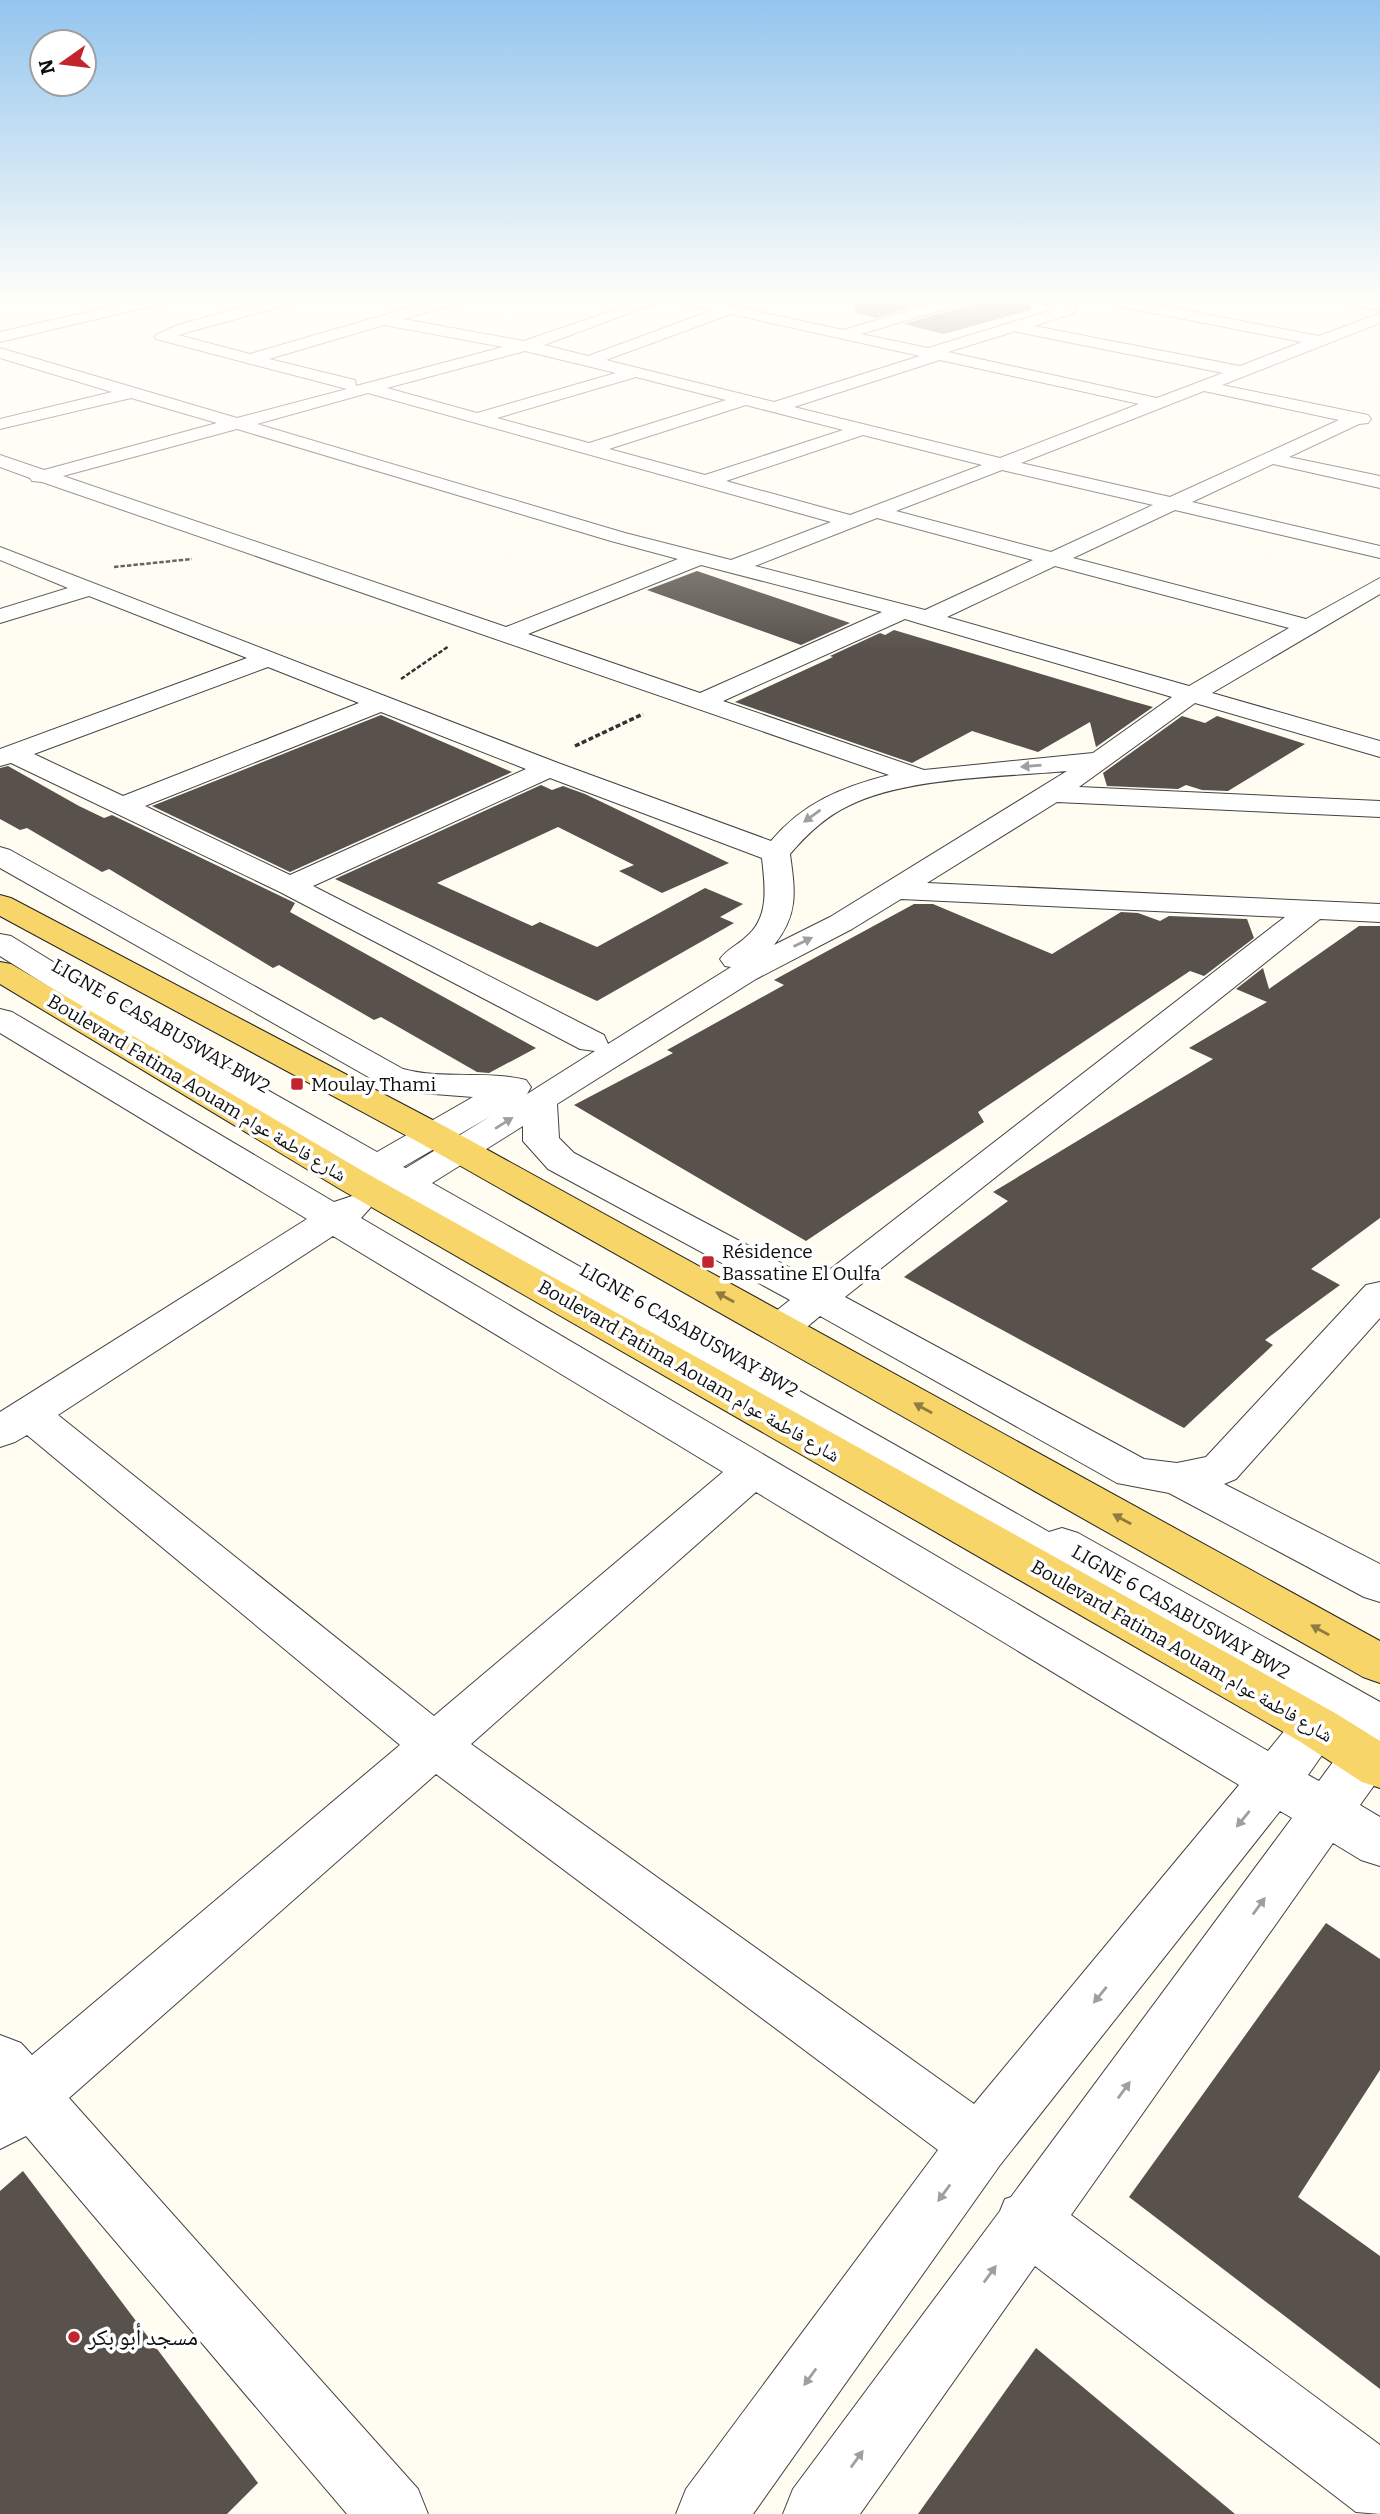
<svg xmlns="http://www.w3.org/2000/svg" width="1380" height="2514" font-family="Bitter,'Noto Naskh Arabic',serif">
<rect width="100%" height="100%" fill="#fffcf2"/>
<!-- building -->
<g fill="#58514c">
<path d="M856 299H937L876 318 855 313Z"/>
<path d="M973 299H1030L1031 310 944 334 903 324 970 305Z"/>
<path d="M697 571 850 623 801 645 647 590Z"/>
<path d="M894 630 1128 700 1153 707 1096 747 1090 722 1038 752 972 731 912 763 735 702 833 657 830 656 880 633 885 635Z"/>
<path d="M381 715 512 772 290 872 152 806Z"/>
<path d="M1182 716 1205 723 1217 716 1305 744 1228 791 1202 790 1186 785 1178 789 1107 786 1103 773Z"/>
<path d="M8 766 79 806 104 818 112 815 295 903 290 912 536 1048 489 1073 477 1072 381 1017 374 1020 279 965 273 968 109 869 102 872 27 828 20 830 0 819V768Z"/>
<path d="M541 785 552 790 563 786 585 794 729 863 662 893 619 871 634 865 558 827 437 883 532 926 540 922 597 947 705 888 743 904 720 917 734 923 597 1001 335 879Z"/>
<path d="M914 904H933L1052 954 1121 912 1138 913 1160 921 1169 916 1247 919 1254 938 1204 976 1190 971 978 1112 984 1122 806 1241 574 1105 673 1053 667 1050 784 985 774 980Z"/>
<path d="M1359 926H1380V1218L1311 1269 1340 1285 1265 1340 1273 1345 1184 1428 904 1277 1008 1201 993 1192 1213 1059 1189 1048 1267 1002 1236 989 1263 968 1269 989Z"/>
<path d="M1326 1923 1380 1959V2070L1298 2197 1380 2256V2389L1129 2197Z"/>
<path d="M23 2171 258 2483 227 2514H0V2191Z"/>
<path d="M1036 2348 1235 2514H918Z"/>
</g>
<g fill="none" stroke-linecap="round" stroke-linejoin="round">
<defs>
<g id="minor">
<path d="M144 299H171L164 303 0 342V332Z"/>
<path d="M275 299H300L298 302 178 335 250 354 439 299H463L461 302 403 319 524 341 645 299H667L544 345 588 356 713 310 676 302 674 299H702L843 330 947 299H971L969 302 861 334 928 348 1055 309 1037 299H1057L1077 310 1074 313 1034 326 1240 366 1302 342 1123 307 1107 299H1127L1319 336 1380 313V323L1222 385 1368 415 1371 419 1368 423 1359 424 1289 457 1380 476V488L1273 464 1192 502 1380 546V558L1175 510 1073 558 1306 619 1380 578V594L1212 693 1380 741V757L1195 703 1079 787 1380 801V817L1057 802 927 883 1380 904V922L1320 919 845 1297 1144 1459 1177 1463 1206 1457 1366 1285 1380 1282V1318L1236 1479 1224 1484 1380 1564V1602L1364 1597 1169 1493 1117 1483 820 1316C802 1331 790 1344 766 1337L760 1328 766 1319 790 1300 548 1169 523 1141V1126L432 1183 1049 1532 1062 1528 1078 1533 1380 1702V1777L1360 1805 1380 1817V1866L1361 1860 1333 1843 1071 2215 1380 2445V2514L1356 2512 1035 2266 860 2514H783L793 2489 1000 2211 1005 2199 1011 2197 1292 1818 1280 1811 1000 2165 753 2514H676L686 2489 938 2150 436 1774 69 2098 418 2489 428 2514H347L26 2136 0 2149V2035L21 2043 32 2055 400 1745 27 1435 15 1442 0 1447V1412L307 1219 0 1033V1009L12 1012 334 1202 352 1196 365 1199 371 1207 361 1218 1268 1751 1299 1713 1309 1709 1095 1585 1081 1589 1065 1584 406 1200 387 1207 374 1204 369 1196 379 1185 376 1183 357 1190 344 1187 339 1179 350 1168 162 1058 0 956V934L11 936 186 1044 377 1152 473 1097 421 1093 379 1083 0 868V847L10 850 403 1069C444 1080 486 1070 526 1080L531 1087 527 1094 595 1051 580 1049 280 892 11 763 0 766V749L247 658 89 596 0 623V609L68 588 0 560V547L558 763 771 841C803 803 842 787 889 775L42 482 32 481 30 478 0 467V455L44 470 217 423 131 398 0 429V419L112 392 0 358V348L237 418 347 389 156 339 154 336 177 325ZM731 314 920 356 774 402 606 360ZM384 325 503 347 356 386 355 380 269 359ZM1016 331 1017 332 1223 373 1157 398 948 352ZM525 351 616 373 477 413 387 388ZM940 360 1139 404 1000 458 794 407ZM636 377 726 400 589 443 497 418ZM1204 391 1339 420 1170 497 1021 463ZM368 393 831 522 731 560 625 533 257 424ZM746 405 843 430 705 475 609 449ZM237 429 611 541 678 559 506 627 63 476ZM863 435 982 465 850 515 726 481ZM1002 470 1153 505 1051 552 896 511ZM877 518 1033 560 925 610 755 566ZM701 565 882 612 700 693 528 634ZM1055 566 1289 628 1189 686 947 617ZM905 619 918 623 1172 697 1093 753 924 770 723 701ZM268 667 359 703 123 796 34 754ZM381 712 526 769 290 875 145 806ZM1067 771 830 917 774 945C799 914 795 891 790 854 807 834 825 817 848 806 906 777 1002 777 1067 771ZM550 778 762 858C765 886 770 917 746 937 738 945 727 949 720 959L725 966 731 967 608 1044 604 1035 313 886ZM901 899 1285 917 815 1281 574 1153 559 1138 557 1104 756 979 852 929ZM491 1116 406 1168 403 1167ZM333 1236 723 1472 434 1716 58 1415ZM756 1492 1239 1785 974 2104 471 1744ZM1341 1728 1360 1739 1347 1743 1319 1781 1308 1775Z"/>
<path d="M1336 299 1380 301V311L1338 302Z"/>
</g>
<g id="major">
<path d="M0 895 11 898 446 1127 1380 1641V1683L1363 1677 420 1143 0 916Z"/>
<path d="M0 962 11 964 366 1173 1335 1713 1380 1741V1788L1362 1782 1299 1741 340 1189 0 984Z"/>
</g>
</defs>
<!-- minor casing -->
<use href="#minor" stroke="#434343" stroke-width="2"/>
<!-- major casing -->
<use href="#major" stroke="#212121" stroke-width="2"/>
<!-- path-far1 -->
<g stroke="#323232" stroke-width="2.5" stroke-dasharray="4.5 2" stroke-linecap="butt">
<path d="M114 567 192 559"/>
<path d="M401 679 449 646"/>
</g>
<!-- path -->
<path stroke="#323232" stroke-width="3.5" stroke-dasharray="5 2.5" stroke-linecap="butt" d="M575 746 643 714"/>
<!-- minor -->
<use href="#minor" fill="#fff" fill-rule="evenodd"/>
<!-- major -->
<use href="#major" fill="#f8d569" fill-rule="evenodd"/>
</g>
<!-- one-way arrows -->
<defs><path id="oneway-solid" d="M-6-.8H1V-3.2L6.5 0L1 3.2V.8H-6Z" transform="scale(1.75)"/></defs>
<g fill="#9f9f9f">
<use href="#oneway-solid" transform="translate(1031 766) rotate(175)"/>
<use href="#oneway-solid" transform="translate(812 816) rotate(144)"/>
<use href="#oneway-solid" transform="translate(803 942) rotate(-26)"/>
<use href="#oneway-solid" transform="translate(504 1123) rotate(-32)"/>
<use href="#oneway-solid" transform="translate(1243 1819) rotate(129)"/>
<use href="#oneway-solid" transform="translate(1259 1906) rotate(-54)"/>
<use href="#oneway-solid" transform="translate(1100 1995) rotate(129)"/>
<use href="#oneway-solid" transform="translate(1124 2090) rotate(-54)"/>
<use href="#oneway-solid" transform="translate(944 2193) rotate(126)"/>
<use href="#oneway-solid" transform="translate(990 2274) rotate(-54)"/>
<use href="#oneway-solid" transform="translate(810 2377) rotate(126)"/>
<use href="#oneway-solid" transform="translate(857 2459) rotate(-54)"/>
</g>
<g fill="#907c41">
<use href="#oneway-solid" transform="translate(725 1297) rotate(-151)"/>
<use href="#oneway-solid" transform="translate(923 1408) rotate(-151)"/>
<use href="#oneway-solid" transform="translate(1122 1519) rotate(-151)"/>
<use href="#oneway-solid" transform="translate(1320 1630) rotate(-151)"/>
</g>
<!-- sky -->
<linearGradient id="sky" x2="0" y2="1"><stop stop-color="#94c5ee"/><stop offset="0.46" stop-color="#fffef9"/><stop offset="1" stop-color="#fffef9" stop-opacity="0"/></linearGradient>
<rect width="1380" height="651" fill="url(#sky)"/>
<!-- markers -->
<g fill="#c1262e" stroke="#fff" stroke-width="2.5">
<rect x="290" y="1077" width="14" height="14" rx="3.5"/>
<rect x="701" y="1255" width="14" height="14" rx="3.5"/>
<circle cx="74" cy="2337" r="7"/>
</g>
<g text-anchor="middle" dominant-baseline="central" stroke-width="7" stroke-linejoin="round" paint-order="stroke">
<!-- street labels -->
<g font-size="19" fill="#101010" stroke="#fff">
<text transform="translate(161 1026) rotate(30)">LIGNE 6 CASABUSWAY BW2</text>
<text transform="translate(197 1088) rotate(31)">Boulevard Fatima Aouam شارع فاطمة عوام</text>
<text transform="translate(689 1330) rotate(30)">LIGNE 6 CASABUSWAY BW2</text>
<text transform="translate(689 1371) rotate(30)">Boulevard Fatima Aouam شارع فاطمة عوام</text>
<text transform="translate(1181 1612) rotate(30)">LIGNE 6 CASABUSWAY BW2</text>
<text transform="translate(1182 1651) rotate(30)">Boulevard Fatima Aouam شارع فاطمة عوام</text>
</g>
<!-- poi labels -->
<g font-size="19" fill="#101010" stroke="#fff" text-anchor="start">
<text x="311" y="1084">Moulay Thami</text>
<text x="722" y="1251">Résidence<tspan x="722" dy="22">Bassatine El Oulfa</tspan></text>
</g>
<!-- near-poi labels -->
<g font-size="23" fill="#101010" stroke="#fff" text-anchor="start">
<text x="88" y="2337">مسجد أبو بكر</text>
</g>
</g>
<!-- north arrow -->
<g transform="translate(63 63) rotate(256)"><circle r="33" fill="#ffffff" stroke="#9f9f9f" stroke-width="2"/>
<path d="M0-5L12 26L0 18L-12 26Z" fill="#c1262e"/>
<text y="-10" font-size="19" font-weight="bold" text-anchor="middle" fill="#101010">N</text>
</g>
</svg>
